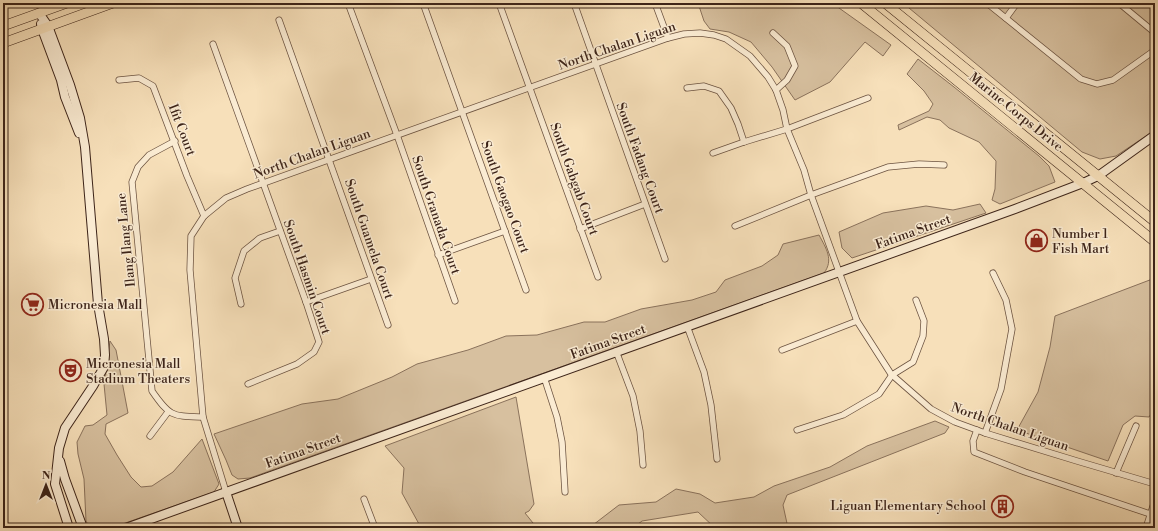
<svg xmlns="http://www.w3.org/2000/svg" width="1158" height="531" font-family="'Libre Bodoni',serif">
<rect width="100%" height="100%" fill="#f7e0ba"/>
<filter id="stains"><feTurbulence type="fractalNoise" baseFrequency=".005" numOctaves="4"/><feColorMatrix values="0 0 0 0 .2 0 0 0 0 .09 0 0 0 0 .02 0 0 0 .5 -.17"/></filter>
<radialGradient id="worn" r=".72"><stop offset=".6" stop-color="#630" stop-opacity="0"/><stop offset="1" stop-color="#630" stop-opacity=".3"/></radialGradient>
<!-- green -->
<g fill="#d7c09f" stroke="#8a725c">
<path d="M698 3H832L891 45 883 56 865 42 830 82 795 100 772 67 751 42 729 32 710 29 704 21Z"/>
<path d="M903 3H1155V130L1116 156 1100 159 1082 152Z"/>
<path d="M918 59 954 87 1039 156 1049 166 1055 182 1000 204 992 200 995 189 996 161 979 142 949 128 940 120 927 117 899 130 898 125 929 111 933 104 924 91 907 74Z"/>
<path d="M980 204 986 213 852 258 842 248 839 232 883 213 926 206 953 210Z"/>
<path d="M819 235C826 248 834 260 824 273L250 478 238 479 232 475 226 460 214 434 302 404 338 399 392 377 417 364 468 350 506 336 537 335 584 322H605L641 309 692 300 716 292 725 280 762 266 778 255 783 244Z"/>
<path d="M1155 278V408L1149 417 1135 416 1123 425 1108 461 1017 430 1038 392 1050 347 1055 316Z"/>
<path d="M110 341 116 350 128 413 106 424 105 434 117 455 131 477 141 487 152 486 173 472 202 439 219 484 214 492 111 528H90L86 521 84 479 78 454 77 442 85 426 93 425 107 415 104 384Z"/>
<path d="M516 397 534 504 529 511 525 513 537 528H419V524L402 493 404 468 385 446Z"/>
<path d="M935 421 949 427 945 433 787 495 783 505 788 528H715L698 512 642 521 633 528H589L619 505 656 502 676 489 700 494 715 503 754 497 774 486 830 467 867 446Z"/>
</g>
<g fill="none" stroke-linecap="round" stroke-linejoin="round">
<defs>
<g id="street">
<path d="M348 3 397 135 455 301"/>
<path d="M423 3 526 290"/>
<path d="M499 3 598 277"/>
<path d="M574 3 665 259"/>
<path d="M655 3 668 38"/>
<path d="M987 3 1081 79 1097 84 1113 80 1155 50"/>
<path d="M1119 3 1154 32 1155 34"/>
<path d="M1006 18 1017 3"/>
<path d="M279 20 388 325"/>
<path d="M773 33 787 46 795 66 787 80 776 90"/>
<path d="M213 44 306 302 319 342 314 352 297 364 248 384"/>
<path d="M119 80 139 78 153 86 187 176 204 216"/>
<path d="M687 88 704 86 719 91 731 108 738 124 744 142"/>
<path d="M175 141 149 155 138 167 132 182 152 391C170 417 172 416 203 417"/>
<path d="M713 153 744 142 787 129 868 98"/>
<path d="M735 226 811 195 888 167 919 164 944 165"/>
<path d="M580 229 645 204"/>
<path d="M438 255 505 231"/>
<path d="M306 302 371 279"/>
<path d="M241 304 235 278 244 251 260 238 280 231"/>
<path d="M687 326 704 372 711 405 717 459"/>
<path d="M782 350 857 321"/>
<path d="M616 351 633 396 640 431 643 465"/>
<path d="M544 377 557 417 562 442 565 492"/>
<path d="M797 430 843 415 879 394 892 375 913 362 923 336 924 321 916 300"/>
<path d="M977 430 973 441 974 452 1025 472 1150 514"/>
<path d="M985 433 1001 389 1012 329 1006 300 993 273"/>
<path d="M150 436 168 412"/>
<path d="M1116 473 1136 426"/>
<path d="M226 492 203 417 190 270 191 236 204 216 226 198 247 189 668 38 684 34 700 33 714 35 726 39 750 56 768 77 776 90 783 110 787 129 804 170 811 195 857 321 891 374 931 409 955 422 985 433 1077 461 1155 484"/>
<path d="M364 499 375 528"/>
<path d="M296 527V528"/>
<path d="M1146 528 1155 500"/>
</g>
<g id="secondary">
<path d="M39 13 48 26 70 85 80 118 85 147 98 304 104 339 105 355 104 367 93 386 65 428 59 448 55 484 69 528"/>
<path d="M41 24 42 29 61 80 65 97 79 133"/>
<path d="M60 461 65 479 83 528"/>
<path d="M226 492 238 528"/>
<path d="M126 528 1015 209 1083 183 1098 176 1155 135"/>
</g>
<g id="primary">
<path d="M861 3 1155 242"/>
<path d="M885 3 1155 222"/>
<path d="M3 26 67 3"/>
<path d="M3 43 113 3"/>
</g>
</defs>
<!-- street casing -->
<use href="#street" stroke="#6c5341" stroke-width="7"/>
<!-- secondary casing -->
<use href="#secondary" stroke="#3d2419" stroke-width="10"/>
<!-- primary casing -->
<use href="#primary" stroke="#3d2419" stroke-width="10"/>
<!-- street -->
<use href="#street" stroke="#faebd2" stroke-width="5.5"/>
<!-- secondary -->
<use href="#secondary" stroke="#faebd2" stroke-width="8"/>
<!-- primary -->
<use href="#primary" stroke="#f7e0ba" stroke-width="9"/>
</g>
<!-- icons -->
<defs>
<symbol id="shop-ring" viewBox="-11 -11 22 22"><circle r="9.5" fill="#faebd2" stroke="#8f2418" stroke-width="1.5"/><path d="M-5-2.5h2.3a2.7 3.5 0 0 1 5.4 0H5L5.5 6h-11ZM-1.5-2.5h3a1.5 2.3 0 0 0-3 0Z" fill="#8f2418"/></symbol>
<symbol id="supermarket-ring" viewBox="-11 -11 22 22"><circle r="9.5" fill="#faebd2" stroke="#8f2418" stroke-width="1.5"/><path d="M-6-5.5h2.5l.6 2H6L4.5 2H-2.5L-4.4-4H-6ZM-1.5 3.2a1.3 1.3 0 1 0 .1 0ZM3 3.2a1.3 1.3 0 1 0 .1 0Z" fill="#8f2418"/></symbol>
<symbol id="theatre-ring" viewBox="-11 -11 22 22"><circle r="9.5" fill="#faebd2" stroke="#8f2418" stroke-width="1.5"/><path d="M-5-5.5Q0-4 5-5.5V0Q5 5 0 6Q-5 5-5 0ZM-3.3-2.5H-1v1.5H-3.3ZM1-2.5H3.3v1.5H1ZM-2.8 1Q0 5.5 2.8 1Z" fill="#8f2418"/></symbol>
<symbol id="building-ring" viewBox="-11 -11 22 22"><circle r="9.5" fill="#faebd2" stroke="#8f2418" stroke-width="1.5"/><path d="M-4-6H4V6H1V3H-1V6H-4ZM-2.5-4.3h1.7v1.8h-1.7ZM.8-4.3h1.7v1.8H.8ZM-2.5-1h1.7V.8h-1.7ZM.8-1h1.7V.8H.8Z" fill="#8f2418"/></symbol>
</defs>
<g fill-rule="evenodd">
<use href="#shop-ring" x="1024" y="228" width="25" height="25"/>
<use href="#supermarket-ring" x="20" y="292" width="25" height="25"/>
<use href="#theatre-ring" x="58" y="358" width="25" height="25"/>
<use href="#building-ring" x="990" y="494" width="25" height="25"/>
</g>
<g text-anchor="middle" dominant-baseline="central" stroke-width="3" stroke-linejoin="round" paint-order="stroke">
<!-- street labels -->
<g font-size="13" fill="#3d2419" stroke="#faebd2">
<text transform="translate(617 46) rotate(-19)">North Chalan Liguan</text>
<text transform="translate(1016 112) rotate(39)">Marine Corps Drive</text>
<text transform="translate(182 130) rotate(69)">Ifit Court</text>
<text transform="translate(312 154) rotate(-20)">North Chalan Liguan</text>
<text transform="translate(640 158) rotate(70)">South Fadang Court</text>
<text transform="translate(574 179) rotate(70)">South Gabgab Court</text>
<text transform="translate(505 197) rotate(70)">South Gaogao Court</text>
<text transform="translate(436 215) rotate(71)">South Granada Court</text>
<text transform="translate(913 232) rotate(-20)">Fatima Street</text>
<text transform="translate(369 239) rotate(71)">South Guamela Court</text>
<text transform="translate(126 240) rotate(-96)">Ilang Ilang Lane</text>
<text transform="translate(307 277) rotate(71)">South Hasmin Court</text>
<text transform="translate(608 342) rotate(-20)">Fatima Street</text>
<text transform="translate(1010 427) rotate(19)">North Chalan Liguan</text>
<text transform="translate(303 451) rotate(-20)">Fatima Street</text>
</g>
<!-- poi labels -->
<g font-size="13" fill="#3d2419" stroke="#faebd2" text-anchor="start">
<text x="1052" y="234">Number 1<tspan x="1052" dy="15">Fish Mart</tspan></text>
<text x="48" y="305">Micronesia Mall</text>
<text x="86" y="364">Micronesia Mall<tspan x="86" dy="15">Stadium Theaters</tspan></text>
<text x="986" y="506" text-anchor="end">Liguan Elementary School</text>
</g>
</g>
<!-- margin -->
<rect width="1158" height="531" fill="none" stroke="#f7e0ba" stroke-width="16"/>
<rect x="4" y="4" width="1150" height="523" fill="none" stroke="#3d2419" stroke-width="2"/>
<rect x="8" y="8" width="1142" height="515" fill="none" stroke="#3d2419"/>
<!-- north arrow -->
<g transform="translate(46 485)" stroke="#faebd2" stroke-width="3" paint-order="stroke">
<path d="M0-3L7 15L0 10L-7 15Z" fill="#3d2419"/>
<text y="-6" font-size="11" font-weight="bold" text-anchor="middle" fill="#3d2419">N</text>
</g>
<rect width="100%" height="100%" filter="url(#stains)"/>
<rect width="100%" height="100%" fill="url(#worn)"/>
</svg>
